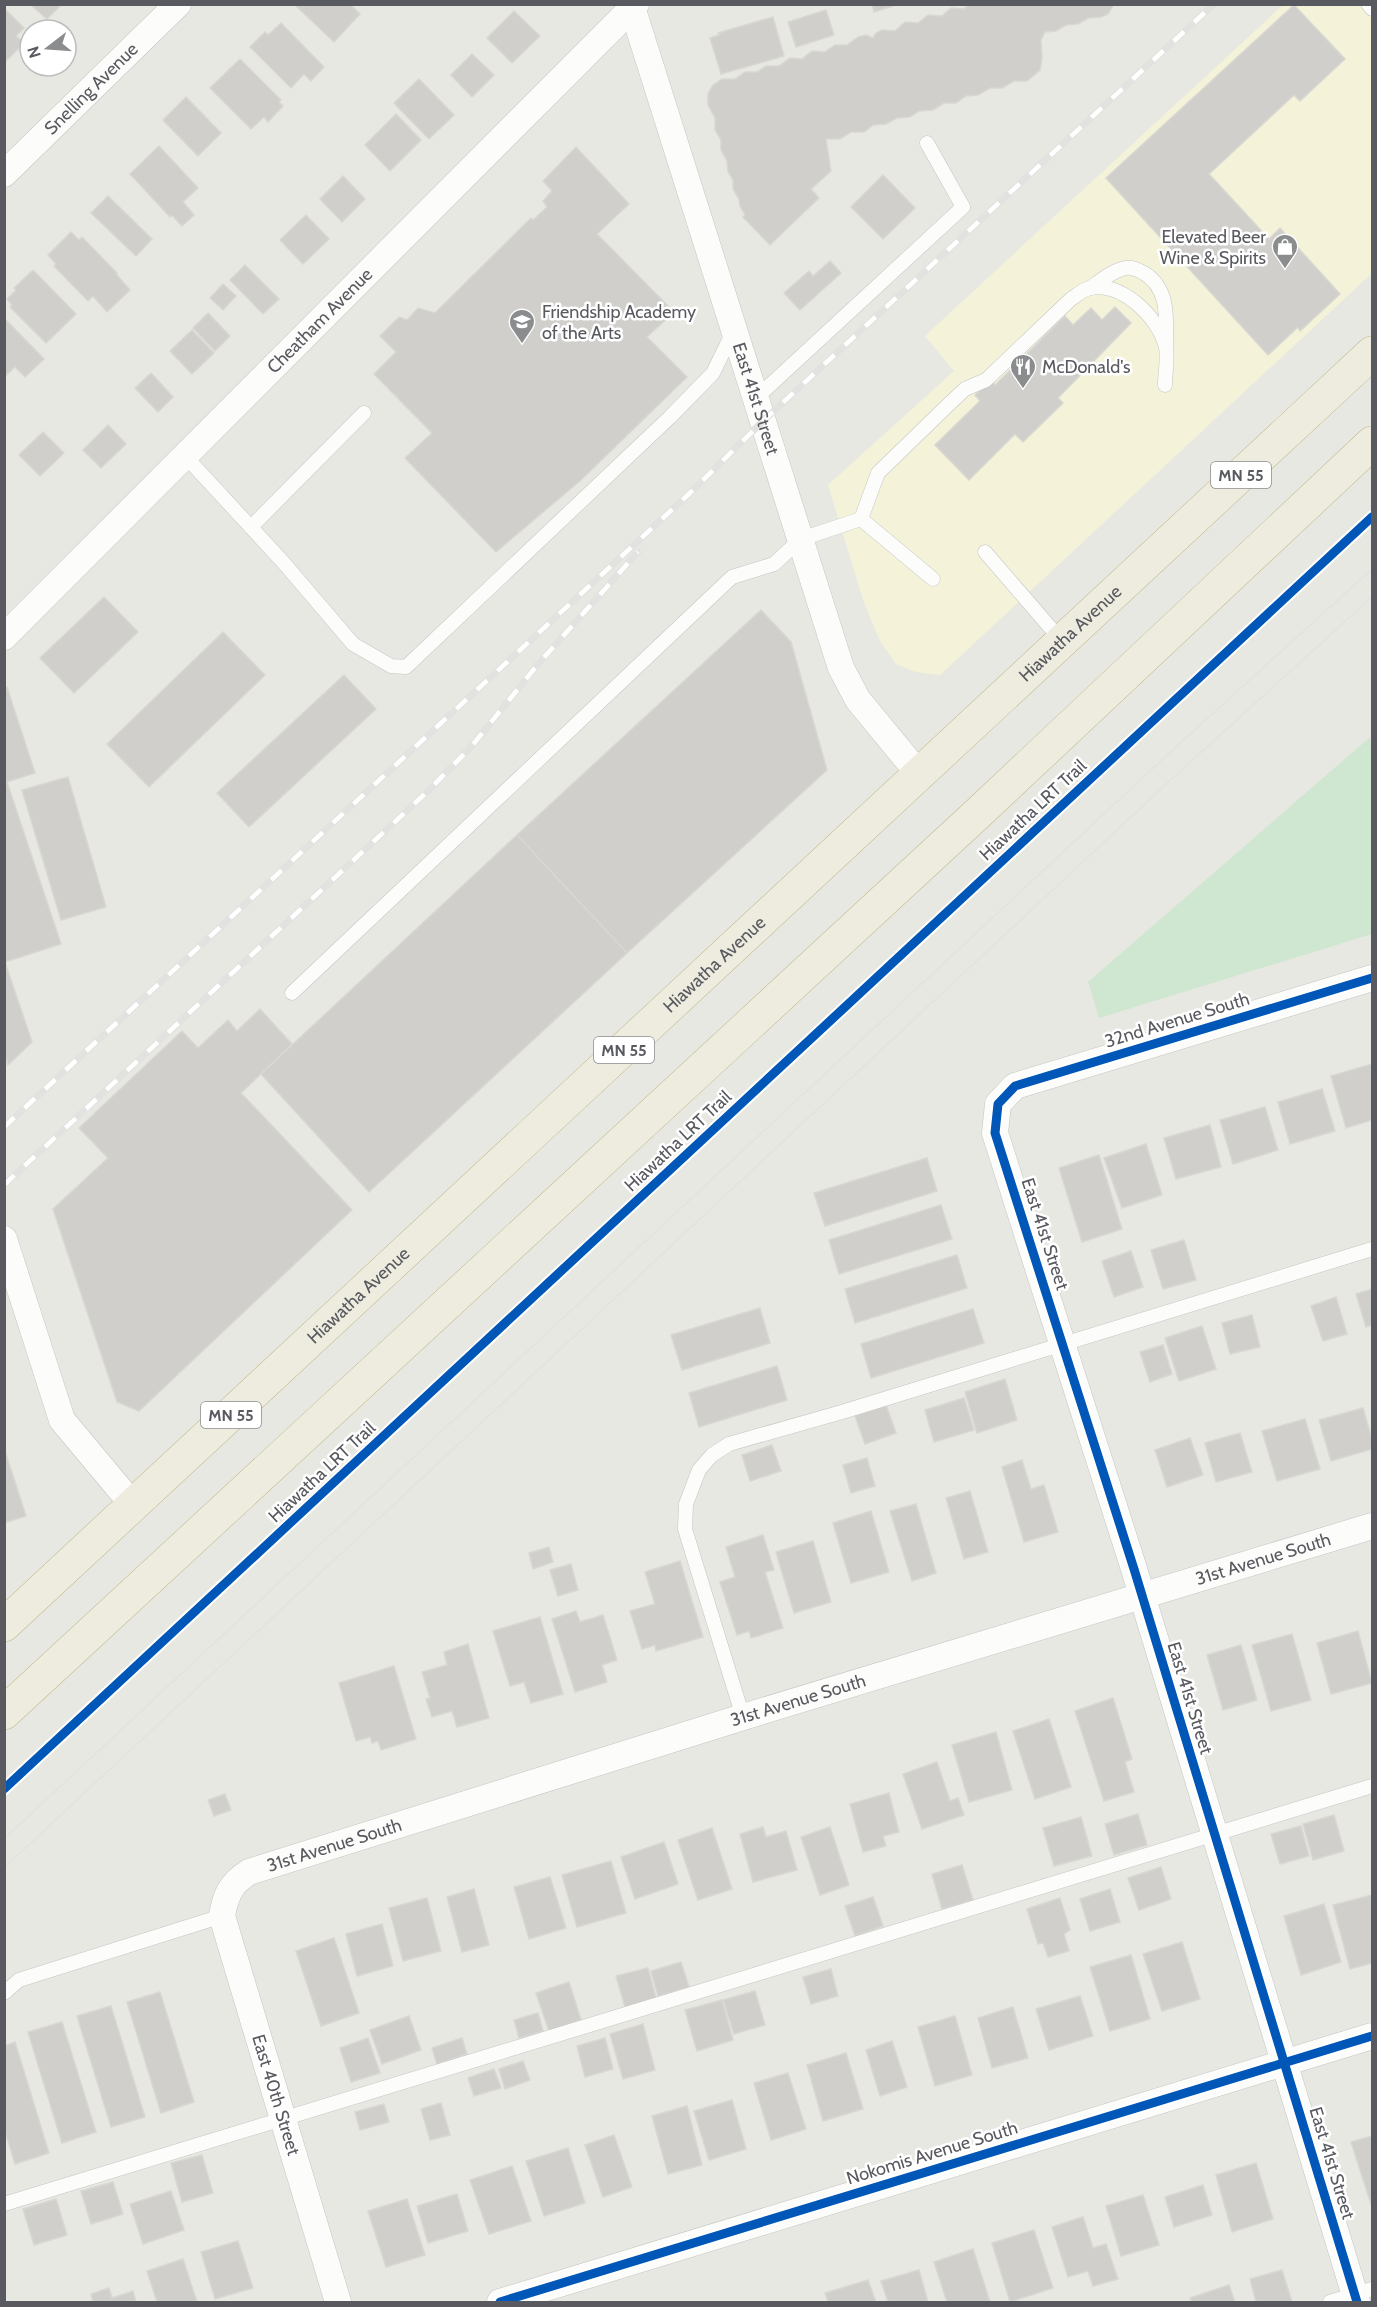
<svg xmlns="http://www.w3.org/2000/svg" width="1377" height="2307" font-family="Cabin,sans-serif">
<rect width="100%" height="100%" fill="#e8e8e2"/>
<!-- commercial -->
<path fill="#f4f3d9" d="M1283 5H1372V273L940 675 916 672 896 664 880 641 864 603 828 485 954 371 925 336Z"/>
<!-- green -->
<path fill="#cfe6d0" d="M1370 737 1372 762V934L1099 1018 1088 982Z"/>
<!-- building -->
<g fill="#d0cfcc" stroke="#d8d7d1" stroke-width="1.5">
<path d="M30 4H62L47 19Z"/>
<path d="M294 4H350L360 14 334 42Z"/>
<path d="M872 4H893V6L874 12Z"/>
<path d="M969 4H1114L1108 14 1101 17 1088 18 1078 24 1066 25 1056 31 1045 32 1041 40 1042 58 1040 70 1027 81H1014L1002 88H990L978 95 966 96 956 103H944L933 110 919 111 910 117 897 118 886 124 873 125 864 132H851L840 139H826L831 171 811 189 819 198 770 245 743 217 745 215 740 206 739 199 733 189V180L728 172 727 161 721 150V140L715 130V118L708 105V94L713 85 722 79H735L745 72H757L766 66H779L790 58 802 59 812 51 825 52 835 45H847L858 37 866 35 873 38 876 33 882 30 895 31 905 22 918 23 928 15 942 16 951 8 964 9Z"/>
<path d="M1294 5 1345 59 1300 101 1294 95 1209 174 1269 239 1280 228 1340 294 1300 331 1298 327 1268 355 1106 178Z"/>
<path d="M4 8 24 28 16 36 24 43 5 62Z"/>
<path d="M826 10 834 35 796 47 788 22Z"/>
<path d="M514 11 540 36 512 63 487 38Z"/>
<path d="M773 17 784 56 721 74 710 38 719 35 718 33Z"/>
<path d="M281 23 324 67 311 81 304 74 291 88 250 47 265 32 268 35Z"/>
<path d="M472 54 494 75 472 97 451 75Z"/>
<path d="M240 59 281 100 279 102 283 106 268 122 264 117 251 129 210 88Z"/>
<path d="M419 79 454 115 429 139 394 103Z"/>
<path d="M186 97 221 133 198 156 163 120Z"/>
<path d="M396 114 421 140 390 171 365 145Z"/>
<path d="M159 146 198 188 183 202 194 215 182 226 172 215 170 217 130 174Z"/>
<path d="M576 147 629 204 597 234 674 312 647 337 687 377 581 480 496 552 405 458 432 433 374 374 396 352 380 336 399 317 407 320 418 308 435 313 531 218 533 220 547 207 543 201 552 191 543 181Z"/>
<path d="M883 175 915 208 883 239 851 207Z"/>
<path d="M343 176 365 199 342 222 320 199Z"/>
<path d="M108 196 152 239 136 256 91 213Z"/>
<path d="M306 215 329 239 303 264 280 240Z"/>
<path d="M71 232 79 240 82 237 117 273 116 274 130 290 107 312 93 296 88 301 54 266 56 264 48 255Z"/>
<path d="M830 261 841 273 800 310 784 293 809 271 813 276Z"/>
<path d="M245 265 279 299 263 314 230 280Z"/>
<path d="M33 270 76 314 46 343 10 307 12 305 7 299 16 290 14 288Z"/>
<path d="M223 284 236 296 223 310 210 298Z"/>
<path d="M1115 307 1131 323 1058 398 1063 403 1023 442 1015 434 969 480 935 445 980 401 975 395 991 380 995 385 1065 316 1073 325 1091 308 1102 320Z"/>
<path d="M208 313 230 336 215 351 193 328Z"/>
<path d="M4 318 44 359 25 377 15 367 4 377Z"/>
<path d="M192 330 214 353 192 374 170 351Z"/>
<path d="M151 373 173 397 158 412 135 388Z"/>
<path d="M108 425 126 444 101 468 83 450Z"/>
<path d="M43 432 64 453 40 476 19 455Z"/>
<path d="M104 597 138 632 74 693 40 658Z"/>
<path d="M761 610 791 642 827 770 627 953 517 835Z"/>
<path d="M223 632 265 675 149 787 107 744Z"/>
<path d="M344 675 376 709 249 827 217 793Z"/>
<path d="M7 687 35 773 7 782 61 944 5 962 32 1042 8 1065 4 1053V689Z"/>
<path d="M68 777 106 907 61 920 22 790Z"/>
<path d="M517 835 627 953 369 1192 261 1074Z"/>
<path d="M260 1009 292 1044 241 1093 352 1210 139 1411 117 1402 53 1209 108 1158 79 1128 182 1031 198 1048 228 1020 237 1031Z"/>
<path d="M1372 1064V1120L1346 1128 1331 1076Z"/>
<path d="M1322 1089 1335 1131 1290 1144 1278 1102Z"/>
<path d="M1265 1107 1278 1150 1233 1164 1220 1120Z"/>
<path d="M1210 1125 1221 1167 1176 1179 1164 1138Z"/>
<path d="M1146 1144 1162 1195 1122 1208 1104 1158Z"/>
<path d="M1099 1155 1122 1229 1082 1242 1059 1168Z"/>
<path d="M927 1158 937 1191 825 1226 814 1193Z"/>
<path d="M941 1205 952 1239 839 1274 829 1240Z"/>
<path d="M1184 1240 1196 1280 1163 1289 1151 1250Z"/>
<path d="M1131 1251 1143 1287 1114 1297 1102 1261Z"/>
<path d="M957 1255 967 1288 855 1323 845 1289Z"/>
<path d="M1372 1289V1325L1366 1327 1356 1294Z"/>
<path d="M1336 1297 1347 1334 1323 1341 1311 1306Z"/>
<path d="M760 1308 770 1343 682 1370 671 1335Z"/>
<path d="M973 1309 984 1343 871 1378 861 1344Z"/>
<path d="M1252 1315 1260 1347 1230 1354 1222 1323Z"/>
<path d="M1202 1326 1216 1369 1179 1381 1165 1338Z"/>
<path d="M1163 1345 1172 1374 1150 1382 1140 1352Z"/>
<path d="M777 1366 787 1400 699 1427 689 1393Z"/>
<path d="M1005 1379 1017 1420 977 1433 965 1392Z"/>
<path d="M964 1398 974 1430 934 1442 925 1410Z"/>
<path d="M886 1405 896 1433 865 1444 855 1416Z"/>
<path d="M1363 1408 1372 1439V1449L1331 1461 1319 1420Z"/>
<path d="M1305 1419 1320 1469 1277 1481 1262 1431Z"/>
<path d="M1240 1433 1252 1472 1216 1482 1205 1443Z"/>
<path d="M1190 1438 1203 1475 1167 1487 1155 1450Z"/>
<path d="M772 1445 781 1471 750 1481 742 1455Z"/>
<path d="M4 1448 26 1516 4 1523Z"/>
<path d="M867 1458 875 1486 851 1493 843 1465Z"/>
<path d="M1022 1460 1031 1489 1044 1485 1058 1532 1024 1542 1002 1467Z"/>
<path d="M970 1491 988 1552 964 1559 946 1498Z"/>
<path d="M916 1504 936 1573 912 1581 890 1511Z"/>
<path d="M871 1511 889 1572 851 1583 833 1523Z"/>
<path d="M763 1535 774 1570 765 1572 783 1628 751 1638 749 1631 737 1635 720 1582 735 1577 726 1547Z"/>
<path d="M813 1541 831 1602 794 1613 776 1552Z"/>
<path d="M549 1547 553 1562 533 1569 529 1553Z"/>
<path d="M680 1561 703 1637 656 1651 655 1645 642 1649 630 1611 655 1604 645 1572Z"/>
<path d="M571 1564 578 1590 558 1596 550 1570Z"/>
<path d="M576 1611 580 1622 603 1615 617 1660 602 1665 607 1682 575 1692 552 1619Z"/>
<path d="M540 1617 563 1694 531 1703 524 1682 510 1686 493 1631Z"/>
<path d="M1358 1631 1372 1683 1331 1694 1317 1643Z"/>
<path d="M1292 1634 1311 1700 1271 1711 1252 1645Z"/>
<path d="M468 1644 489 1718 457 1727 452 1711 432 1717 426 1699 430 1698 422 1672 447 1665 444 1652Z"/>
<path d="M1241 1645 1257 1700 1223 1710 1207 1655Z"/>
<path d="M394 1666 416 1739 381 1750 378 1741 372 1743 370 1737 356 1741 339 1683Z"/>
<path d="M1113 1698 1132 1759 1125 1762 1134 1792 1104 1801 1075 1711Z"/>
<path d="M1049 1719 1071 1787 1035 1799 1013 1731Z"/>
<path d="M996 1732 1012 1790 969 1802 952 1745Z"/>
<path d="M937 1762 950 1801 958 1798 964 1815 922 1829 903 1774Z"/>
<path d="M889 1793 899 1832 883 1836 886 1846 863 1852 850 1804Z"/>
<path d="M225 1794 231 1810 214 1816 208 1800Z"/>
<path d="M1138 1814 1147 1845 1114 1855 1105 1824Z"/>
<path d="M1334 1815 1344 1851 1313 1860 1303 1824Z"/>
<path d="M1081 1817 1092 1856 1054 1866 1043 1828Z"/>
<path d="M1301 1826 1309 1856 1280 1864 1271 1834Z"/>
<path d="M763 1827 766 1837 786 1831 797 1870 753 1882 740 1834Z"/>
<path d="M830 1827 849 1885 820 1895 801 1837Z"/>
<path d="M712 1828 732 1889 698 1900 678 1840Z"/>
<path d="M664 1842 678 1884 635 1899 621 1857Z"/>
<path d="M611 1861 626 1913 577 1927 562 1875Z"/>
<path d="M962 1865 973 1900 942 1909 932 1874Z"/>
<path d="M1161 1867 1171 1899 1139 1910 1128 1878Z"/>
<path d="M550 1877 566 1928 529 1939 514 1887Z"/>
<path d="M474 1889 489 1945 462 1952 447 1897Z"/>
<path d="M1110 1889 1120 1922 1090 1931 1080 1899Z"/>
<path d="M1372 1895V1963L1350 1969 1333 1905Z"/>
<path d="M873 1897 883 1926 855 1936 845 1906Z"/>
<path d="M427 1898 441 1951 403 1961 389 1908Z"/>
<path d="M1060 1898 1070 1930 1064 1934 1069 1951 1048 1957 1043 1943 1038 1944 1027 1909Z"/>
<path d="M1324 1904 1341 1962 1301 1975 1284 1916Z"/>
<path d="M382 1924 393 1966 357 1976 346 1934Z"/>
<path d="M334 1938 359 2013 321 2026 296 1951Z"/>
<path d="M1182 1942 1200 1999 1162 2011 1143 1954Z"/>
<path d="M1131 1955 1150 2019 1110 2031 1090 1967Z"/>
<path d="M681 1962 689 1987 658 1996 651 1971Z"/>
<path d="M648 1968 656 1998 625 2007 616 1976Z"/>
<path d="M831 1969 838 1996 811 2004 803 1977Z"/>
<path d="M569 1982 581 2020 549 2031 536 1993Z"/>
<path d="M755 1991 765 2025 734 2034 723 2000Z"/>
<path d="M160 1992 194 2102 161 2113 127 2002Z"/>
<path d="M1080 1996 1093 2036 1049 2050 1036 2009Z"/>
<path d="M722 2000 733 2040 697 2051 685 2010Z"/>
<path d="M111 2006 145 2117 111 2127 77 2016Z"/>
<path d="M1013 2007 1028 2058 992 2068 978 2018Z"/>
<path d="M538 2013 543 2031 519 2038 514 2020Z"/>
<path d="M409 2016 421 2050 382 2064 370 2030Z"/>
<path d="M955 2016 972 2075 935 2086 918 2027Z"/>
<path d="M62 2022 96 2132 62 2143 28 2032Z"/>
<path d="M643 2024 655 2070 623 2079 610 2034Z"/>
<path d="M368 2038 380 2073 351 2082 340 2048Z"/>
<path d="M462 2038 467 2054 437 2064 432 2048Z"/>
<path d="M605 2038 613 2069 585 2077 577 2046Z"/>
<path d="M892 2041 907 2087 880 2096 866 2050Z"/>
<path d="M15 2042 49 2153 15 2164 4 2128V2046Z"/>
<path d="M846 2053 863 2109 823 2121 807 2065Z"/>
<path d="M523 2061 530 2080 505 2089 499 2069Z"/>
<path d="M494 2069 501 2088 474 2096 468 2078Z"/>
<path d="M788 2073 806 2129 771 2140 754 2083Z"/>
<path d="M732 2100 746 2149 709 2160 694 2111Z"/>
<path d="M441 2103 450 2135 430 2140 421 2109Z"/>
<path d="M384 2104 389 2122 360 2130 355 2112Z"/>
<path d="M687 2106 702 2165 668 2174 652 2116Z"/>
<path d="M614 2135 632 2187 603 2197 585 2145Z"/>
<path d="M1372 2136V2203L1371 2204 1351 2142Z"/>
<path d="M568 2148 585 2203 544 2216 526 2161Z"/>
<path d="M202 2155 213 2193 182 2202 171 2163Z"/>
<path d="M1256 2163 1273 2219 1232 2232 1216 2175Z"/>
<path d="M512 2166 531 2221 489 2234 470 2180Z"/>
<path d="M113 2182 123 2214 91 2224 81 2191Z"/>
<path d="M1203 2185 1212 2215 1174 2227 1165 2197Z"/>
<path d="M171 2191 184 2230 143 2244 130 2204Z"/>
<path d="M457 2194 468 2231 428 2243 417 2206Z"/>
<path d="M1143 2195 1159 2245 1121 2256 1106 2206Z"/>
<path d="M56 2199 67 2235 34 2245 23 2209Z"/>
<path d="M407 2199 425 2255 386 2267 368 2211Z"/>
<path d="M1083 2217 1093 2248 1106 2244 1118 2279 1093 2286 1088 2271 1068 2277 1052 2227Z"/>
<path d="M1034 2230 1053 2288 1010 2302 992 2243Z"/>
<path d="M238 2241 253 2288 215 2299 201 2252Z"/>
<path d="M973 2249 990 2302H947L934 2262Z"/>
<path d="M183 2259 197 2302H157L147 2271Z"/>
<path d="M919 2270 928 2302H888L881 2281Z"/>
<path d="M1282 2270 1292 2302H1256L1250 2279Z"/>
<path d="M868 2280 876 2302H828L825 2293Z"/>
<path d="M1229 2285 1235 2302H1192L1190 2298Z"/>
<path d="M109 2288 112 2298 133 2291 136 2302H93L91 2294Z"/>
</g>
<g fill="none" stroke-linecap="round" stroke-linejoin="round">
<defs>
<g id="lane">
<path d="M1368 4 1372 9"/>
<path d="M1090 288C1100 281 1113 270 1126 268 1133 267 1138 270 1144 273 1170 289 1166 319 1166 345"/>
<path d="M756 398 963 207 927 143"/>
<path d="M186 457 283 562 353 644 391 666 406 667 670 417 713 373 733 332"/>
<path d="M861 519 878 473 947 406 965 389 986 380 1071 299C1076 296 1081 291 1087 289 1119 278 1160 318 1166 348 1168 359 1165 373 1165 385"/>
<path d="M861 519 933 579"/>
<path d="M251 527 364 413"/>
<path d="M985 552 1062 641"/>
<path d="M292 993 732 577 774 564 801 539 861 519"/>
<path d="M743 1717 685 1529 686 1504 699 1470 712 1455 729 1444 842 1412 1372 1249"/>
<path d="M4 1993 19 1980 222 1916"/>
<path d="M4 2204 1372 1786"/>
<path d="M1330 2302 1372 2289"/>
</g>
<g id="street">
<path id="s1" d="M631 4 841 668 858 700 919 774"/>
<path id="s2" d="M4 174 178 4"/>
<path id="s3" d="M4 637 636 4"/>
<path d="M4 1239 62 1420 133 1505"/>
<path id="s4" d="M338 2302 222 1916C225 1896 231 1883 249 1872L743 1717 1372 1526"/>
<path d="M500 2302 1372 2036"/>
<path d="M1357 2302 1134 1569 995 1133 998 1104 1015 1086 1372 978"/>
</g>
<g id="highway">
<path id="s5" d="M4 1625 1372 353"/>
<path d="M4 1713 975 816 1372 443"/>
</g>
</defs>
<!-- lane casing -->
<use href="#lane" stroke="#c4c4c4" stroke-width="15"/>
<!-- street casing -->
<use href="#street" stroke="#c4c4c4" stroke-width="27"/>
<!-- highway casing -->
<use href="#highway" stroke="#bfb990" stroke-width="34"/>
<!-- lane -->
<use href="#lane" stroke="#fcfcfb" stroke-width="14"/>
<!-- street -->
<use href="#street" stroke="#fcfcfb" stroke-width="26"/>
<!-- highway -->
<use href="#highway" stroke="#eeecde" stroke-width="33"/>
<!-- tram -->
<g stroke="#e2e2e1" stroke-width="1.5">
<path d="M4 1839 1165 757 1372 569"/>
<path d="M4 1868 1175 776 1372 597"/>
</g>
<defs>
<g id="rail">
<path d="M4 1127 690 493 763 421 1214 4"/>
<path d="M4 1185 428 791 471 747 539 663 638 552"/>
</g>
</defs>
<!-- rail casing -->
<use href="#rail" stroke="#e2e2e1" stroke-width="7"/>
<!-- rail -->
<use href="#rail" stroke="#fff" stroke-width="4.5" stroke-dasharray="14" stroke-linecap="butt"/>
<defs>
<g id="cycleway">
<path d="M4 1789 1372 517"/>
<path d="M500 2302 1372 2036"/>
<path d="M1357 2302 1134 1569 995 1133 998 1104 1015 1086 1372 978"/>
</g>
</defs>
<!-- cycleway casing -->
<use href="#cycleway" stroke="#fff" stroke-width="13"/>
<!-- cycleway -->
<use href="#cycleway" stroke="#0057b8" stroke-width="9"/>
</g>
<!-- icons -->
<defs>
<symbol id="shop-pin" viewBox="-11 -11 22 30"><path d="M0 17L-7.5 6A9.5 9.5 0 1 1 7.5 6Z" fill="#8a8c8e" stroke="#fff"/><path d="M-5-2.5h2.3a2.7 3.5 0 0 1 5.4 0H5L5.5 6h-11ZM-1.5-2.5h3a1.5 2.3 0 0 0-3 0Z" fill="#fff"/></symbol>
<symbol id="school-pin" viewBox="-11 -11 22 30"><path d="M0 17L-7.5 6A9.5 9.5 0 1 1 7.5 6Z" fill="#8a8c8e" stroke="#fff"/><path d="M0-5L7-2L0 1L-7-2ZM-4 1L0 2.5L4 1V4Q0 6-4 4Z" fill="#fff"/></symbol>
<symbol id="restaurant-pin" viewBox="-11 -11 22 30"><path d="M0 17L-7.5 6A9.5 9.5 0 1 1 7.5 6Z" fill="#8a8c8e" stroke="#fff"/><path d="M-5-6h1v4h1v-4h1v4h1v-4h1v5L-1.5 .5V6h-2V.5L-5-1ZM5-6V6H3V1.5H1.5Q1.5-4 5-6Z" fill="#fff"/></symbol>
</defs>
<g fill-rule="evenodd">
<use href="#shop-pin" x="1270" y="232" width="30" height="40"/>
<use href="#school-pin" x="507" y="307" width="30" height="40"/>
<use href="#restaurant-pin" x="1008" y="352" width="30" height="40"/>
</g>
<g text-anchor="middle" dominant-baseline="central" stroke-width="5" stroke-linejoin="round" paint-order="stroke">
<!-- shield labels -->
<g fill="#fff" stroke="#8a8c90" stroke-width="1.5">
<rect x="1211" y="462" width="60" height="26" rx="4.5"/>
<rect x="594" y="1037" width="60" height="26" rx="4.5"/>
<rect x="201" y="1402" width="60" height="26" rx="4.5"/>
</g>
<g font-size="16" font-weight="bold" fill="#585a60">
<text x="1241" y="475">MN 55</text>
<text x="624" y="1050">MN 55</text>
<text x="231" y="1415">MN 55</text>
</g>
<!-- street labels -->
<g font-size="18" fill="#585a60" stroke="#fff">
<text stroke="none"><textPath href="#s2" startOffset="122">Snelling Avenue</textPath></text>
<text stroke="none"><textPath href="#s3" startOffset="447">Cheatham Avenue</textPath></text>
<text stroke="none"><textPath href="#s1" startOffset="414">East 41st Street</textPath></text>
<text stroke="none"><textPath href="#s5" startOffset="1456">Hiawatha Avenue</textPath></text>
<text transform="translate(1033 810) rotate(-43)">Hiawatha LRT Trail</text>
<text stroke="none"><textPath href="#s5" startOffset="970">Hiawatha Avenue</textPath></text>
<text transform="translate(1177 1020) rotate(-17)">32nd Avenue South</text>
<text transform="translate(678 1141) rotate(-43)">Hiawatha LRT Trail</text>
<text transform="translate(1045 1234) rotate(72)">East 41st Street</text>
<text stroke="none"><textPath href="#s5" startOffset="484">Hiawatha Avenue</textPath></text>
<text transform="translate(322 1472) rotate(-43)">Hiawatha LRT Trail</text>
<text stroke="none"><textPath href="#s4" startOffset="1518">31st Avenue South</textPath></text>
<text transform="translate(1190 1698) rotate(73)">East 41st Street</text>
<text stroke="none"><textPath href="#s4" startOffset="1032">31st Avenue South</textPath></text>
<text stroke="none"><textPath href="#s4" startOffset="546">31st Avenue South</textPath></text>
<text transform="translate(276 2095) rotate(73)">East 40th Street</text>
<text transform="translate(932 2153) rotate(-17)">Nokomis Avenue South</text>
<text transform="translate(1332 2163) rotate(73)">East 41st Street</text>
</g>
<!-- poi labels -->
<g font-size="18" fill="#585a60" stroke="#fff" text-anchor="start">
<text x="1266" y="237" text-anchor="end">Elevated Beer<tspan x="1266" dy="21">Wine &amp; Spirits</tspan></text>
<text x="542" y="312">Friendship Academy<tspan x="542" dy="21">of the Arts</tspan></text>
<text x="1042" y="367">McDonald's</text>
</g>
</g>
<!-- border -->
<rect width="1377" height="2307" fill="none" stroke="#585a60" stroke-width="12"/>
<!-- north arrow -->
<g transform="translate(48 48) rotate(253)"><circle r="28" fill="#ffffff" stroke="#bcbdbf" stroke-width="1.5"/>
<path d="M0-4.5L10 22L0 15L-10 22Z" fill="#8a8c8e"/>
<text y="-9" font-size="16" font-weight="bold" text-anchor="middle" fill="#585a60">N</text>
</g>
</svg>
